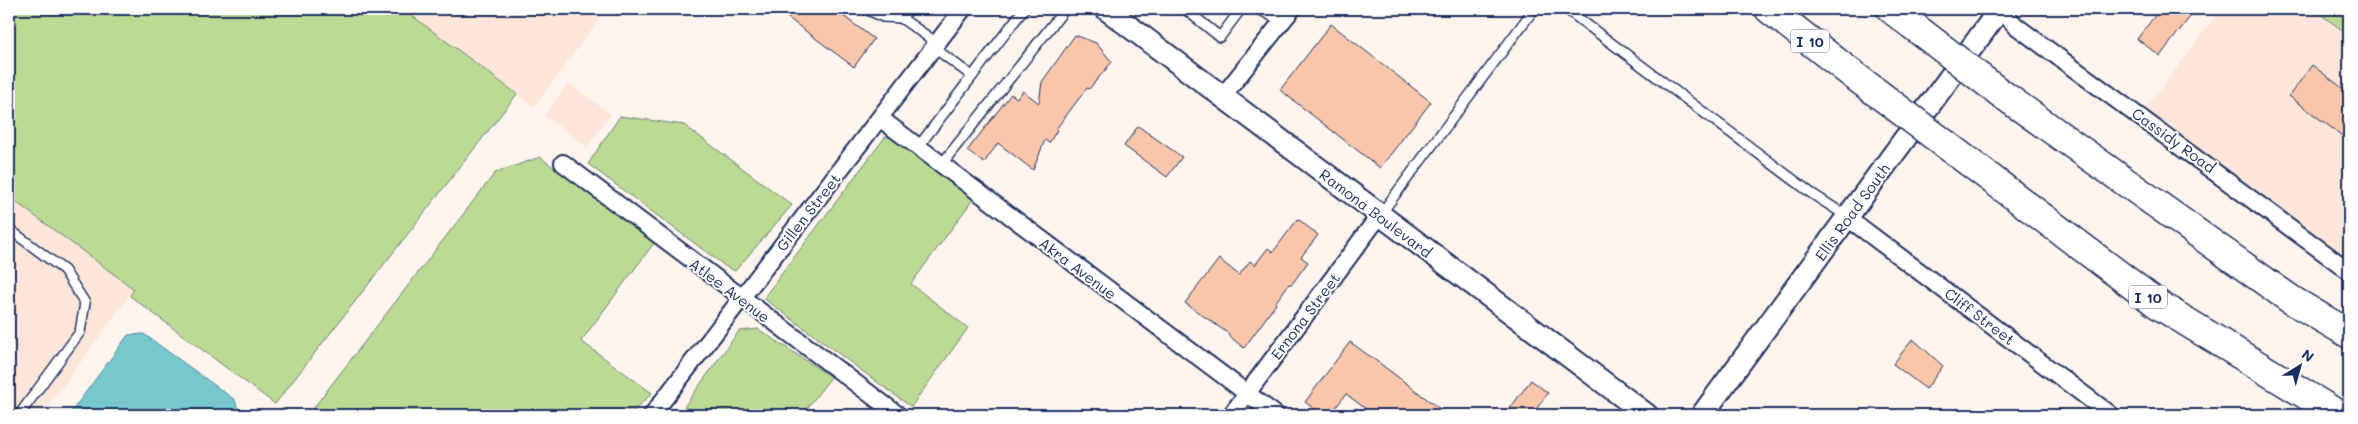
<svg xmlns="http://www.w3.org/2000/svg" width="2358" height="424" font-family="Mali,sans-serif">
<rect width="100%" height="100%" fill="#fef4ee"/>
<filter id="ink" filterUnits="userSpaceOnUse"><feTurbulence type="fractalNoise" baseFrequency=".02" numOctaves="2"/><feDisplacementMap in="SourceGraphic" scale="10" xChannelSelector="R" yChannelSelector="G"/><feConvolveMatrix kernelMatrix="1 2 1 2 8 2 1 2 1" color-interpolation-filters="sRGB"/></filter>
<g filter="url(#ink)">
<!-- built -->
<g fill="#fce6da">
<path d="M403 9H607L534 107Z"/>
<path d="M2221 9H2313L2349 35V262L2145 110Z"/>
<path d="M568 83 611 114 587 147 544 116Z"/>
<path d="M9 197 134 289 42 415H9Z"/>
</g>
<!-- green -->
<g fill="#bbda93" stroke="#6b8478">
<path d="M9 9H403L517 94 275 404 130 296 134 289 9 197Z"/>
<path d="M2313 9H2349V35Z"/>
<path d="M620 116 684 125 792 205 735 271 725 266 588 164Z"/>
<path d="M885 137H894L974 198 911 284 968 328 911 407 766 300 765 296Z"/>
<path d="M540 157 654 243 581 341 652 393 630 415H308L495 173Z"/>
<path d="M758 329 831 377 802 415H678L739 331Z"/>
</g>
<!-- water -->
<path fill="#77c8cd" stroke="#528ba1" d="M144 334 235 400 240 415H69L128 335Z"/>
<!-- building -->
<g fill="#f9c6aa" stroke="#1b2f5e">
<path d="M776 9H834L874 39 854 67Z"/>
<path d="M2160 9H2196L2160 56 2137 39Z"/>
<path d="M1331 24 1431 102 1380 168 1280 90Z"/>
<path d="M1075 35 1096 43 1112 62 1089 89 1087 88 1056 129 1057 130 1049 143 1045 140 1033 170 998 143 984 163 967 151 1011 94 1017 98 1023 91 1039 103 1042 82Z"/>
<path d="M2312 65 2349 93V141L2289 96Z"/>
<path d="M1138 126 1182 157 1167 177 1124 146Z"/>
<path d="M1298 219 1318 235 1301 257 1308 262 1292 284H1289L1275 303 1276 304 1244 348 1228 335 1229 334 1185 303 1219 259 1239 275 1250 261 1255 265 1268 248 1273 252Z"/>
<path d="M1913 339 1943 366 1926 389 1893 364Z"/>
<path d="M1350 342 1382 365 1448 415H1380L1372 409 1370 412 1346 394 1330 415H1322L1305 402Z"/>
<path d="M1531 380 1548 393 1532 415H1505Z"/>
</g>
<g fill="none" stroke-linecap="round" stroke-linejoin="round">
<defs>
<g id="service">
<path d="M866 9 883 17 901 18 937 43"/>
<path d="M1185 9 1220 37 1241 9"/>
<path d="M1258 9 1282 21"/>
<path d="M1566 9 1811 193 1848 217"/>
<path d="M901 18 909 9"/>
<path d="M933 47 972 76"/>
<path d="M918 147 1024 9"/>
<path d="M941 165 1065 9"/>
<path d="M1380 215 1534 9"/>
<path d="M9 229 64 270 85 303 80 332 19 415"/>
</g>
<g id="minor">
<path d="M2000 9 2016 26 2349 271"/>
<path d="M1222 97 1292 9"/>
<path d="M881 119 1276 415"/>
<path d="M563 163 898 415"/>
<path d="M1848 218 2111 415"/>
<path d="M652 415 963 9"/>
<path d="M1231 415 1379 216"/>
</g>
<g id="tertiary">
<path d="M1106 9 1647 415"/>
<path d="M1702 415 2000 9"/>
</g>
<g id="motorway">
<path d="M1769 9 1852 74"/>
<path d="M1891 9 1912 25"/>
<path d="M1999 92 2290 299 2349 334"/>
<path d="M1969 162 2159 305 2339 415"/>
</g>
</defs>
<!-- service casing -->
<use href="#service" stroke="#1b2f5e" stroke-width="12"/>
<!-- minor casing -->
<use href="#minor" stroke="#1b2f5e" stroke-width="20"/>
<!-- tertiary casing -->
<use href="#tertiary" stroke="#1b2f5e" stroke-width="25"/>
<!-- motorway casing -->
<use href="#motorway" stroke="#1b2f5e" stroke-width="31"/>
<!-- service -->
<use href="#service" stroke="#fff" stroke-width="9"/>
<!-- minor -->
<use href="#minor" stroke="#fff" stroke-width="16"/>
<!-- tertiary -->
<use href="#tertiary" stroke="#fff" stroke-width="21"/>
<!-- motorway -->
<use href="#motorway" stroke="#fff" stroke-width="28"/>
<defs>
<g id="motorway-bridge">
<path d="M1912 25 1999 92"/>
<path d="M1852 74 1969 162"/>
</g>
</defs>
<!-- motorway-bridge casing -->
<use href="#motorway-bridge" stroke="#1b2f5e" stroke-width="31" stroke-linecap="butt"/>
<!-- motorway-bridge -->
<use href="#motorway-bridge" stroke="#fff" stroke-width="28"/>
</g>
</g>
<g text-anchor="middle" dominant-baseline="central" stroke-width="4" stroke-linejoin="round" paint-order="stroke">
<!-- shield labels -->
<g fill="#fff" stroke="#5f6d8e" stroke-width="1">
<rect x="1791" y="29.5" width="38" height="23" rx="4"/>
<rect x="2129" y="285.5" width="38" height="23" rx="4"/>
</g>
<g font-size="14" font-weight="bold" fill="#1b2f5e">
<text x="1810" y="41">I 10</text>
<text x="2148" y="297">I 10</text>
</g>
<!-- street labels -->
<g font-size="15" fill="#1b2f5e" stroke="#fff">
<text transform="translate(2174 140) rotate(36)">Cassidy Road</text>
<text transform="translate(808 212) rotate(-52)">Gillen Street</text>
<text transform="translate(1852 212) rotate(-54)">Ellis Road South</text>
<text transform="translate(1376 213) rotate(37)">Ramona Boulevard</text>
<text transform="translate(1078 268) rotate(37)">Akra Avenue</text>
<text transform="translate(730 290) rotate(37)">Atlee Avenue</text>
<text transform="translate(1305 316) rotate(-53)">Ernona Street</text>
<text transform="translate(1980 316) rotate(37)">Cliff Street</text>
</g>
</g>
<!-- margin -->
<rect width="2358" height="424" fill="none" stroke="#fff" stroke-width="30"/>
<rect x="15" y="15" width="2328" height="394" fill="none" stroke="#1b2f5e" stroke-width="2" filter="url(#ink)"/>
<!-- north arrow -->
<g transform="translate(2300 366) rotate(37)" stroke="#ffffff" stroke-width="4" paint-order="stroke">
<path d="M0-4L9 19L0 12L-9 19Z" fill="#1b2f5e"/>
<text y="-8" font-size="14" font-weight="bold" text-anchor="middle" fill="#1b2f5e">N</text>
</g>
</svg>
